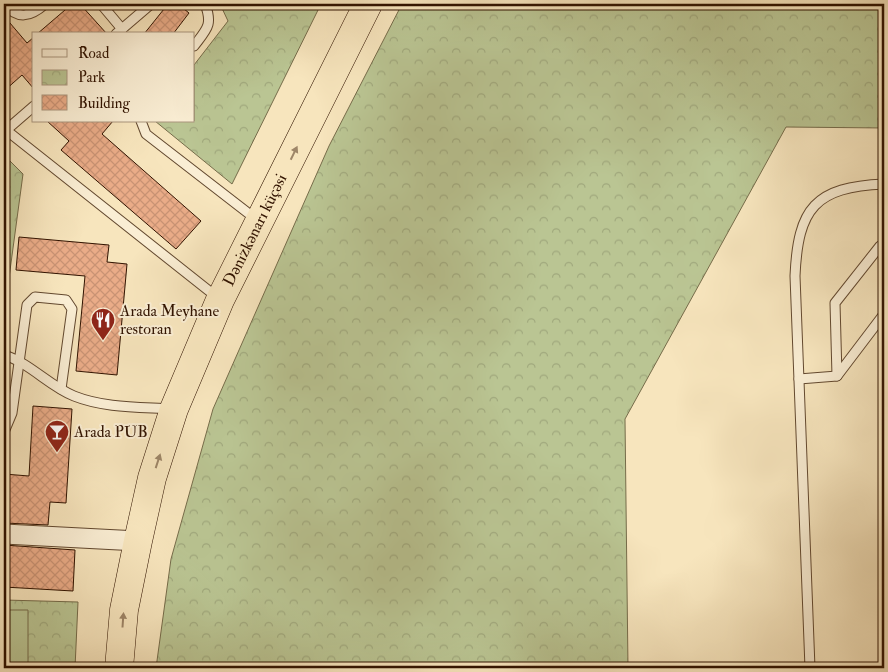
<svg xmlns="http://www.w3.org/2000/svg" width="888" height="672" font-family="'IM FELL Double Pica',serif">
<defs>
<pattern id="park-crowns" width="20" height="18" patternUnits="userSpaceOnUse" patternTransform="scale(1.25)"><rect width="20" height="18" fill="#bac593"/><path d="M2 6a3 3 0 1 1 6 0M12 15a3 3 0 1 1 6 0" fill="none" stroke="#a0a87d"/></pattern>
<pattern id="building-cross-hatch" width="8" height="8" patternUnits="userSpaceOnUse" patternTransform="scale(1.25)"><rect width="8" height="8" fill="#eaac88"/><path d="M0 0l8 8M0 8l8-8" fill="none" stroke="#c99374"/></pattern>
</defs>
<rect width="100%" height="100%" fill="#f7e5bd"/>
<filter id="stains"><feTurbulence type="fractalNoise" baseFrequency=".004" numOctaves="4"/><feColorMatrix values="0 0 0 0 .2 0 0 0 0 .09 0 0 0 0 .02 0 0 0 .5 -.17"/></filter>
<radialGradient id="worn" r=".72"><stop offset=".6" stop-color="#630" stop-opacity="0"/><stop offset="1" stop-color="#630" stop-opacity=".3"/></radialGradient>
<!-- park -->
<g fill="url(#park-crowns)" stroke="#766c4a">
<path d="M220 4H321L232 184 155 121H194V65L228 21Z"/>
<path d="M402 4H884V128L786 127 625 419 628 668H156L171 559 213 409 329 146Z"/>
<path d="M4 158 8 159 23 174 4 315Z"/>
<path d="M4 600 78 602 75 668H4Z"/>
</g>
<!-- pitch -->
<path fill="#bac593" stroke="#766c4a" d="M4 610H28V663L4 664Z"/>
<!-- building -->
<g fill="url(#building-cross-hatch)" stroke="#311300">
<path d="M72 4H80L107 34H37Z"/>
<path d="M168 4H178L189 13 173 34H144Z"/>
<path d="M4 16 27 43 34 37V89L22 75 4 91Z"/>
<path d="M47 121H113L102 134 201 221 176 249 61 150 69 141Z"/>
<path d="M19 237 109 245 107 262 127 264 117 375 76 371 85 276 16 270Z"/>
<path d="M33 406 72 409 66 503 50 502 48 525 4 523V474L29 476Z"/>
<path d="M4 545 75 550 73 591 4 587Z"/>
</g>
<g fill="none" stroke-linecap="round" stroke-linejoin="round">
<defs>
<g id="lane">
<path d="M4 4C18 20 30 17 45 4"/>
<path d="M101 4 122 29"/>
<path d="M116 34 151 4"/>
<path d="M194 46C207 29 213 25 205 4"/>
<path d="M141 121 146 134 257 220"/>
<path d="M6 130 218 298"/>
<path d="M4 132 34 106"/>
<path d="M4 355C30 363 49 386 74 396 104 408 139 407 171 409"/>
<path d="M837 376 835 303 880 246"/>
<path d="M799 379 837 376 884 314"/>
<path d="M4 432 12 413 27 305 35 297 66 300 72 309 61 389"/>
<path d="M810 668 795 276C798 208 815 187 884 184"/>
</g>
<path id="street" d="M4 534 138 541"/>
<g id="highway">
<path id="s1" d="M119 668 124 610 138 541 152 478 174 409 220 300 368 4"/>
</g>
</defs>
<!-- lane casing -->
<use href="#lane" stroke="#62482f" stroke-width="11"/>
<!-- street casing -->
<use href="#street" stroke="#62482f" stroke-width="21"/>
<!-- highway casing -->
<use href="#highway" stroke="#311300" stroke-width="29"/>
<!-- lane -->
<use href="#lane" stroke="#faeed4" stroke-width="9"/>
<!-- street -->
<use href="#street" stroke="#faeed4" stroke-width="19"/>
<!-- highway -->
<use href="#highway" stroke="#f7e5bd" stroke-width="28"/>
</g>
<!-- one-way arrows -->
<defs><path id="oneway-solid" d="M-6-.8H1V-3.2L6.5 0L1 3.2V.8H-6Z" transform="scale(1.25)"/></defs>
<g fill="#9e8668">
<use href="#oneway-solid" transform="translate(294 153) rotate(-64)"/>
<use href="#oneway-solid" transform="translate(158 461) rotate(-72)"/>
<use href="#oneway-solid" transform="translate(123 620) rotate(-86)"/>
</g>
<!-- icons -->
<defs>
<symbol id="restaurant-pin" viewBox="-11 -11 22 30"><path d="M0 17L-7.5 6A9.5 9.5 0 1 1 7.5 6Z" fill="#8f2418" stroke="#faeed4"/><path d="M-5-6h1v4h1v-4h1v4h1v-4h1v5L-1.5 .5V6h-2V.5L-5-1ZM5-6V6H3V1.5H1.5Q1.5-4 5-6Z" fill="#fff"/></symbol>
<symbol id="bar-pin" viewBox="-11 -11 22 30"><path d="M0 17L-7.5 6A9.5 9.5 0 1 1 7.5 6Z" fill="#8f2418" stroke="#faeed4"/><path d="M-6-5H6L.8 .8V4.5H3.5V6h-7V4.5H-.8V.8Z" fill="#fff"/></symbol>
</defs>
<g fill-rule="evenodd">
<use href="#restaurant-pin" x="89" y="306" width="28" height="38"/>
<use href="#bar-pin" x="43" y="418" width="28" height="38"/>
</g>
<g text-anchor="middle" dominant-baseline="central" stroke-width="4" stroke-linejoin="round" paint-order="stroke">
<!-- street labels -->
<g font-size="16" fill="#311300" stroke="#faeed4">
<text stroke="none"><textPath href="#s1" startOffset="462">Dənizkənarı küçəsi</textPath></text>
</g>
<!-- poi labels -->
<g font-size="16" fill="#311300" stroke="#faeed4" text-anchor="start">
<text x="120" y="311">Arada Meyhane<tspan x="120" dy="18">restoran</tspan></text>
<text x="74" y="432">Arada PUB</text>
</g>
</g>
<!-- margin -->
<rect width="888" height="672" fill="none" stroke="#f7e5bd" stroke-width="20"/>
<rect x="5" y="5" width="878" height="662" fill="none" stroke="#311300" stroke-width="2.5"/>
<rect x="10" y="10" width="868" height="652" fill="none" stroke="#311300"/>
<!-- legend -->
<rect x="32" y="32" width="162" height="90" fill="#faeed4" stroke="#aa967f"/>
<rect x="42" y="49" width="25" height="8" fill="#faeed4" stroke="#aa967f"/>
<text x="78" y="58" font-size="15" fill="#311300">Road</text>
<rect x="42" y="70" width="25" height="15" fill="url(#park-crowns)" stroke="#aa967f"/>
<text x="78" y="82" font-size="15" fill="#311300">Park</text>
<rect x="42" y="95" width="25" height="15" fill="url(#building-cross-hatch)" stroke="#aa967f"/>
<text x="78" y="108" font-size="15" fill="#311300">Building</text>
<rect width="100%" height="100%" filter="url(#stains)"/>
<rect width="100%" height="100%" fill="url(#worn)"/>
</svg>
